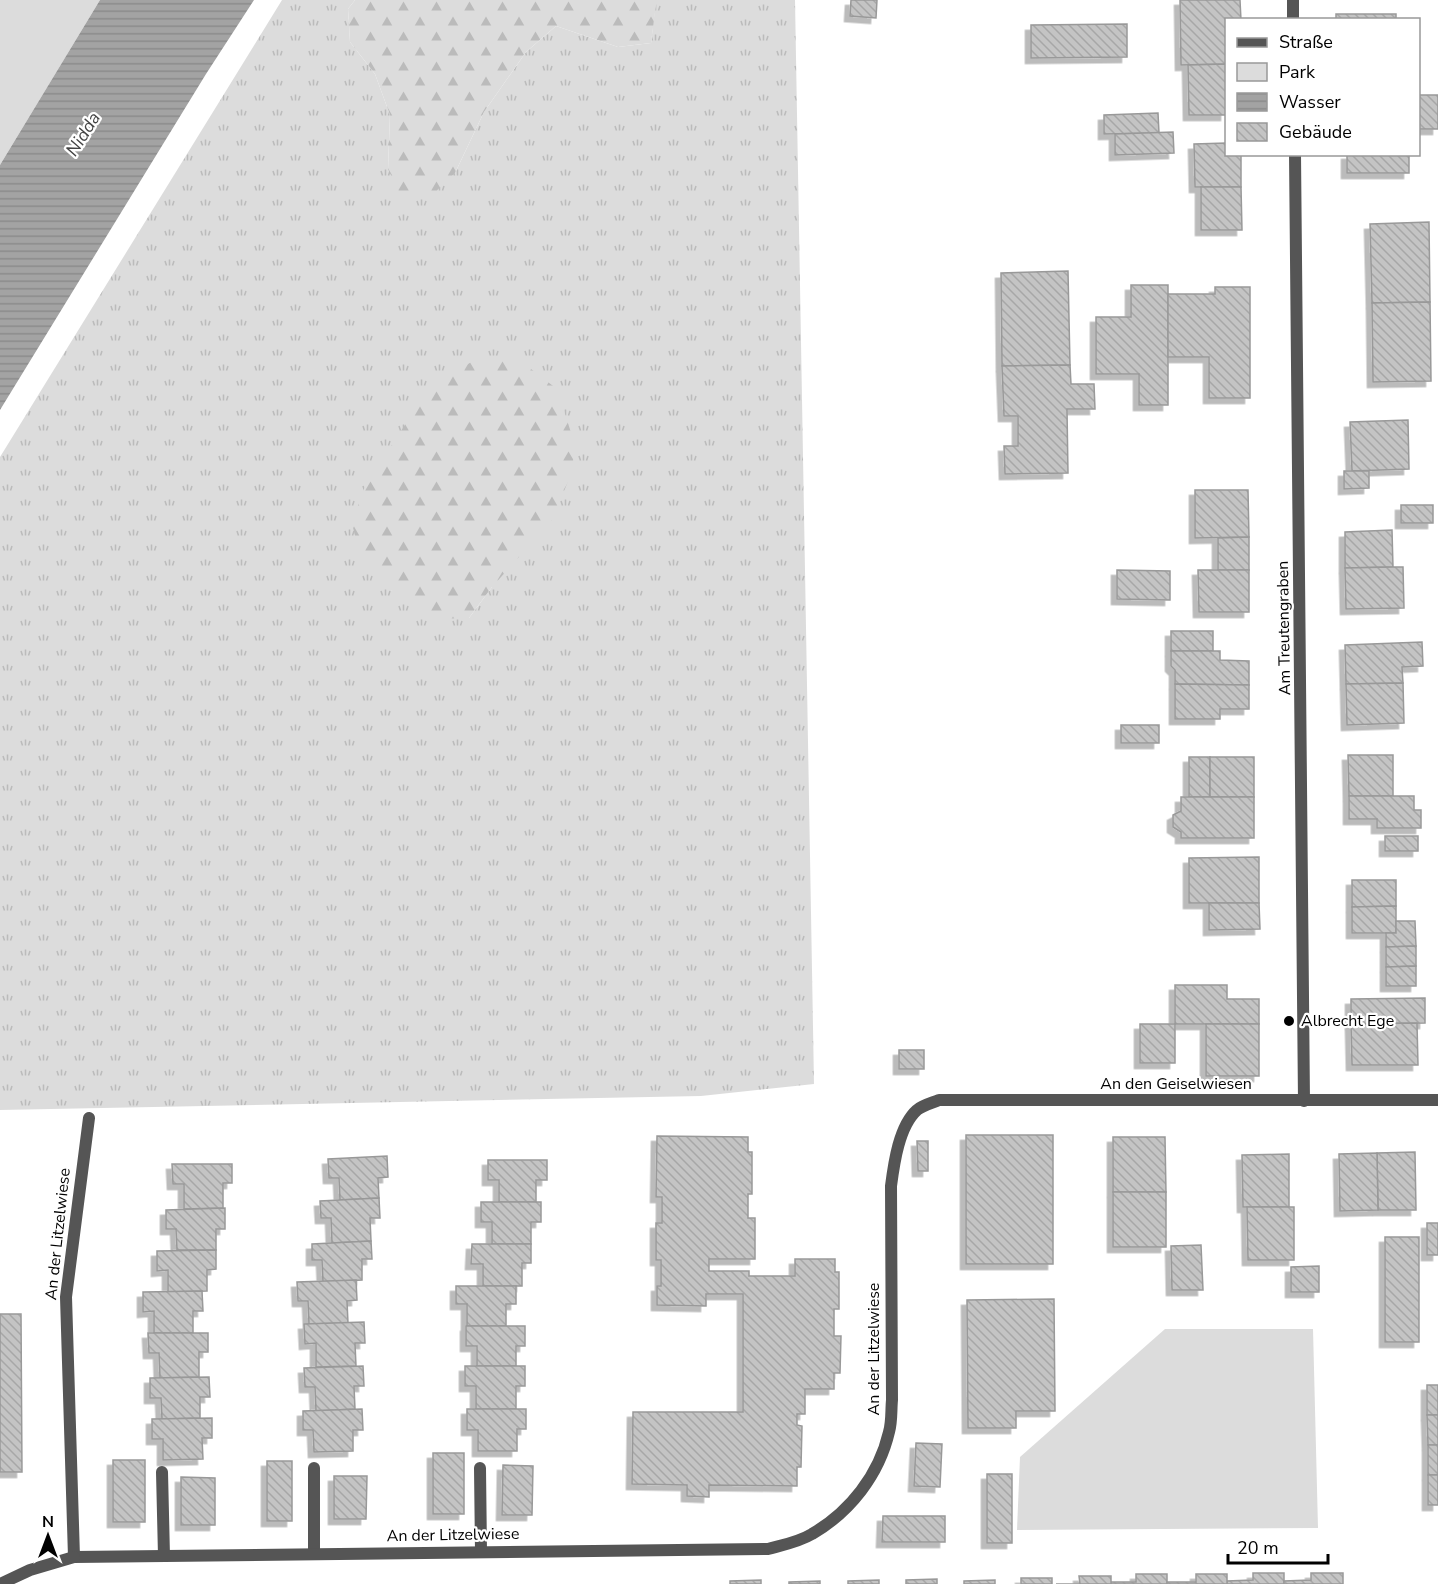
<svg xmlns="http://www.w3.org/2000/svg" width="1438" height="1584" font-family="'Nunito Sans',sans-serif">
<defs>
<pattern id="grass-tufts" width="24" height="20" patternUnits="userSpaceOnUse" patternTransform="scale(1.5)"><rect width="24" height="20" fill="#dcdcdc"/><path d="M3 7l-1-3M5 7V3M7 7l1-3M15 17l-1-3M17 17v-4M19 17l1-3" fill="none" stroke="#bbb"/></pattern>
<pattern id="forest-firs" width="22" height="20" patternUnits="userSpaceOnUse" patternTransform="scale(1.5)"><rect width="22" height="20" fill="#dcdcdc"/><path d="M5 1l3.5 6h-7zM16 11l3.5 6h-7z" fill="#bbb"/></pattern>
<pattern id="water-rules" width="6" height="5" patternUnits="userSpaceOnUse" patternTransform="scale(1.5)"><rect width="6" height="5" fill="#a3a3a3"/><path d="M0 2.5h6" fill="none" stroke="#8b8b8b"/></pattern>
<pattern id="building-back-hatch" width="6" height="6" patternUnits="userSpaceOnUse" patternTransform="scale(1.5)"><rect width="6" height="6" fill="#c4c4c4"/><path d="M-1 5l2 2M0 0l6 6M5-1l2 2" fill="none" stroke="#a7a7a7"/></pattern>
<filter id="shadow"><feDropShadow dx="-5.5" dy="5.5" stdDeviation="0" flood-color="#0004"/></filter>
</defs>
<rect width="100%" height="100%" fill="#fff"/>
<!-- grass -->
<path fill="url(#grass-tufts)" fill-rule="evenodd" d="M282 0H355L348 9 350 42 375 74 390 115 388 169 455 173 484 112 526 52 556 26 618 47 651 43 656 0H795L814 1084 701 1096 0 1110V457ZM492 587 469 618 391 590Z"/>
<!-- forest -->
<g fill="url(#forest-firs)">
<path d="M355 0H656V5L651 43 618 47 556 26 526 52 484 112 455 173 430 197 399 192 388 169 390 115 375 74 350 42 348 9Z"/>
<path d="M482 356 518 359 557 389 575 445 572 471 553 519 492 587 469 618 433 619 391 590 359 553 352 523 365 486 431 385Z"/>
</g>
<!-- green -->
<g fill="#dcdcdc">
<path d="M0 0H100L0 165Z"/>
<path d="M1165 1329H1313L1318 1528 1017 1530 1020 1457Z"/>
</g>
<!-- water -->
<path fill="url(#water-rules)" d="M100 0H254L206 74 0 410V165Z"/>
<!-- building -->
<g fill="url(#building-back-hatch)" stroke="#999" stroke-width="1.5" filter="url(#shadow)">
<path d="M851 0H877L876 18 850 16Z"/>
<path d="M1180 0H1240L1241 20H1226V64L1181 65Z"/>
<rect x="1336" y="14" width="60" height="6"/>
<path d="M1127 24V57L1031 58V25Z"/>
<path d="M1226 64V115H1189L1188 65Z"/>
<rect x="1418" y="95" width="20" height="34"/>
<path d="M1158 113 1159 133 1104 134V115Z"/>
<path d="M1173 132 1174 153 1115 155V134Z"/>
<path d="M1226 143V154H1241V187H1195L1194 144Z"/>
<rect x="1347" y="154" width="62" height="19"/>
<path d="M1201 187H1241L1242 230H1201Z"/>
<path d="M1429 222 1430 302 1372 303 1370 224Z"/>
<path d="M1068 271 1070 365 1002 366 1001 273Z"/>
<path d="M1131 285H1168V405H1139V374H1096V317H1131Z"/>
<path d="M1215 287H1250V398H1209V357H1168V294H1215Z"/>
<path d="M1430 302 1431 381 1373 382 1372 303Z"/>
<path d="M1070 365 1071 384H1094L1095 409H1067L1068 473 1005 474 1004 446H1018V416H1004L1002 366Z"/>
<path d="M1408 420 1409 469 1352 471 1350 422Z"/>
<path d="M1344 471H1369V488L1344 489Z"/>
<path d="M1195 490H1248L1249 537 1195 538Z"/>
<rect x="1401" y="505" width="32" height="18"/>
<path d="M1392 530 1393 567 1345 568V532Z"/>
<path d="M1249 537V570H1218V538Z"/>
<path d="M1393 567H1403L1404 608 1346 609 1345 568Z"/>
<path d="M1117 570 1170 571V600L1117 599Z"/>
<path d="M1198 570H1249V612H1199Z"/>
<rect x="1171" y="631" width="42" height="20"/>
<path d="M1422 642 1423 666 1402 667 1403 683 1346 684 1345 645Z"/>
<path d="M1171 651H1220V660L1249 661V685L1175 684V670L1171 666Z"/>
<path d="M1403 683 1404 723 1347 725 1346 684Z"/>
<path d="M1175 684 1249 685V709H1220V719H1175Z"/>
<rect x="1121" y="725" width="38" height="18"/>
<path d="M1348 755H1393V796H1349Z"/>
<rect x="1189" y="757" width="21" height="40"/>
<rect x="1210" y="757" width="44" height="40"/>
<path d="M1349 796H1414V810H1421V828H1377V819H1349Z"/>
<path d="M1181 797H1254V838H1181V832L1173 827V815L1181 811Z"/>
<rect x="1385" y="836" width="33" height="15"/>
<path d="M1259 857V903H1189V858Z"/>
<path d="M1352 880H1396V906L1352 907Z"/>
<path d="M1209 903H1259L1260 929 1209 930Z"/>
<path d="M1396 906V933H1352V907Z"/>
<path d="M1396 921H1415L1416 946 1386 947V933H1396Z"/>
<path d="M1416 946V966L1386 967V947Z"/>
<path d="M1416 966V986H1386V967Z"/>
<path d="M1175 985H1227V999H1259V1024H1175Z"/>
<path d="M1425 998V1023L1351 1024V999Z"/>
<path d="M1417 1023 1418 1065H1352L1351 1024Z"/>
<rect x="1140" y="1024" width="35" height="39"/>
<rect x="1206" y="1024" width="53" height="52"/>
<rect x="899" y="1050" width="25" height="19"/>
<rect x="966" y="1135" width="87" height="129"/>
<path d="M657 1136 748 1137V1152H752V1194H748V1218H755V1259H709V1271H749V1276H795V1259H835V1272H839V1309H834V1336H841L840 1373H834V1389H805V1414H797V1425L802 1426 801 1467H797V1486L709 1485V1497L687 1496V1485L632 1484 633 1412H743V1294H706V1306L657 1305V1286H661V1260H656V1223H662V1197H656Z"/>
<path d="M1113 1137H1165L1166 1192H1113Z"/>
<path d="M917 1141H928V1171H918Z"/>
<path d="M1415 1152 1416 1210H1378L1377 1153Z"/>
<path d="M1377 1153 1378 1210 1340 1211 1339 1154Z"/>
<path d="M1289 1154V1207H1243L1242 1155Z"/>
<path d="M387 1156 388 1177 378 1178 379 1198 340 1200 339 1178H329L328 1159Z"/>
<path d="M488 1160H547V1180H536V1202H499V1180H488Z"/>
<path d="M172 1164H232V1183H223V1208L184 1209V1184H173Z"/>
<rect x="1113" y="1192" width="53" height="55"/>
<path d="M379 1198 380 1218H370L371 1241 332 1243 331 1218H321L320 1201Z"/>
<path d="M481 1202H541V1222H531V1244H492V1222H481Z"/>
<path d="M1247 1207H1294V1260H1248Z"/>
<path d="M225 1208V1229H216V1250H177L176 1229H166V1210Z"/>
<rect x="1427" y="1223" width="11" height="32"/>
<rect x="1385" y="1237" width="34" height="105"/>
<path d="M371 1241 372 1259H362V1280L323 1282 322 1260H312V1244Z"/>
<path d="M472 1244H531V1263H522V1286H483V1264H471Z"/>
<path d="M1201 1245 1203 1290H1172L1171 1246Z"/>
<path d="M216 1250V1269L207 1270V1291L168 1292V1270L157 1271V1251Z"/>
<path d="M1319 1266V1292H1291V1267Z"/>
<path d="M356 1280 357 1300 347 1301 348 1323 309 1324 308 1301H298L297 1282Z"/>
<path d="M456 1286H516V1304H506V1326H467V1304H456Z"/>
<path d="M202 1291 203 1311H193V1333H154V1311L143 1312V1292Z"/>
<path d="M1054 1299 1055 1411H1016V1428H968L967 1300Z"/>
<path d="M0 1314H21L22 1472H0Z"/>
<path d="M364 1322 365 1343H355L356 1366 316 1367V1343L305 1344 304 1324Z"/>
<path d="M466 1326H525V1346H516V1366H477V1346H466Z"/>
<path d="M148 1333H208V1352H199V1377L160 1378 159 1353H149Z"/>
<path d="M363 1366 364 1386H354L355 1409 316 1411 315 1387H305L304 1368Z"/>
<path d="M465 1366H525V1386H516V1409H476V1386H465Z"/>
<path d="M209 1377 210 1397H200V1418L162 1419 161 1398H150V1378Z"/>
<rect x="1427" y="1385" width="11" height="30"/>
<path d="M362 1409 363 1430H353V1451L314 1452 313 1430H303V1411Z"/>
<path d="M467 1409H526V1429H517V1451H478V1430H467Z"/>
<path d="M1427 1415H1438V1445H1428Z"/>
<path d="M212 1418V1438H202L203 1459 163 1460V1439H152V1419Z"/>
<path d="M916 1443 942 1444 940 1487 914 1486Z"/>
<rect x="1428" y="1445" width="10" height="30"/>
<rect x="433" y="1453" width="31" height="61"/>
<rect x="113" y="1460" width="32" height="62"/>
<rect x="267" y="1461" width="25" height="60"/>
<path d="M503 1465 533 1466 532 1515H502Z"/>
<rect x="987" y="1474" width="25" height="69"/>
<rect x="1428" y="1475" width="10" height="30"/>
<path d="M334 1476H367L366 1519H334Z"/>
<path d="M181 1477 215 1478V1525H181Z"/>
<path d="M883 1516H945V1542H882Z"/>
<path d="M1253 1573H1284V1584H1227V1581L1253 1580Z"/>
<path d="M1311 1573H1343V1584H1284V1581L1311 1580Z"/>
<path d="M1136 1574H1167V1584H1111V1582H1136Z"/>
<path d="M1196 1574H1227V1584H1167V1582H1196Z"/>
<path d="M1079 1576H1111V1584H1056H1080Z"/>
<rect x="1021" y="1578" width="31" height="6"/>
<path d="M937 1579V1584H906V1580Z"/>
<path d="M761 1580V1584H730V1581Z"/>
<path d="M879 1580V1584H848V1581Z"/>
<path d="M995 1580V1584H964V1581Z"/>
<path d="M820 1581V1584H789V1582Z"/>
</g>
<g fill="none" stroke-linecap="round" stroke-linejoin="round">
<!-- service -->
<g stroke="#555" stroke-width="12">
<path d="M314 1468V1554"/>
<path d="M480 1468 481 1552"/>
<path d="M162 1472 164 1556"/>
</g>
<!-- minor -->
<g stroke="#555" stroke-width="12">
<path d="M1293 0V20"/>
<path d="M1295 154 1304 1101"/>
<path d="M89 1118 66 1297 74 1557 768 1549C783 1545 799 1542 812 1534 850 1512 879 1475 889 1432 892 1422 891 1410 892 1400L891 1186C894 1163 899 1126 917 1110 923 1105 932 1103 939 1100H1438"/>
<path d="M0 1584 30 1570 74 1557"/>
</g>
</g>
<!-- markers -->
<circle fill="#000" stroke="#fff" stroke-width="2" cx="1289" cy="1021" r="6"/>
<g text-anchor="middle" dominant-baseline="central" stroke-width="4.5" stroke-linejoin="round" paint-order="stroke">
<!-- street labels -->
<g font-size="16" fill="#000" stroke="#fff">
<text transform="translate(1284 628) rotate(-91)">Am Treutengraben</text>
<text x="1176" y="1084">An den Geiselwiesen</text>
<text transform="translate(58 1234) rotate(-84)">An der Litzelwiese</text>
<text transform="translate(874 1349) rotate(-90)">An der Litzelwiese</text>
<text transform="translate(453 1535) rotate(-1)">An der Litzelwiese</text>
</g>
<!-- poi labels -->
<g font-size="16" fill="#000" stroke="#fff" text-anchor="start">
<text x="1301" y="1021">Albrecht Ege</text>
</g>
<!-- water labels -->
<g font-size="18" font-style="italic" fill="#444" stroke="#fff">
<text transform="translate(83 134) rotate(-58)">Nidda</text>
</g>
</g>
<!-- legend -->
<rect x="1225" y="18" width="195" height="138" fill="#ffffff" stroke="#999999" stroke-width="1.5"/>
<rect x="1237" y="38" width="30" height="9" fill="#555555" stroke="#999999" stroke-width="1.5"/>
<text x="1279" y="48" font-size="18" fill="#000000">Straße</text>
<rect x="1237" y="63" width="30" height="18" fill="#dcdcdc" stroke="#999999" stroke-width="1.5"/>
<text x="1279" y="78" font-size="18" fill="#000000">Park</text>
<rect x="1237" y="93" width="30" height="18" fill="url(#water-rules)" stroke="#999999" stroke-width="1.5"/>
<text x="1279" y="108" font-size="18" fill="#000000">Wasser</text>
<rect x="1237" y="123" width="30" height="18" fill="url(#building-back-hatch)" stroke="#999999" stroke-width="1.5"/>
<text x="1279" y="138" font-size="18" fill="#000000">Gebäude</text>
<!-- north arrow -->
<g transform="translate(48 1536)" stroke="#ffffff" stroke-width="4.5" paint-order="stroke">
<path d="M0-4.5L10 22L0 15L-10 22Z" fill="#000000"/>
<text y="-9" font-size="16" font-weight="bold" text-anchor="middle" fill="#000000">N</text>
</g>
<!-- scale -->
<path d="M1228 1554v9h100v-9" fill="none" stroke="#000000" stroke-width="3"/>
<text x="1237" y="1554" font-size="18" fill="#000000" stroke="#ffffff" stroke-width="4.5" paint-order="stroke">20 m</text>
</svg>
